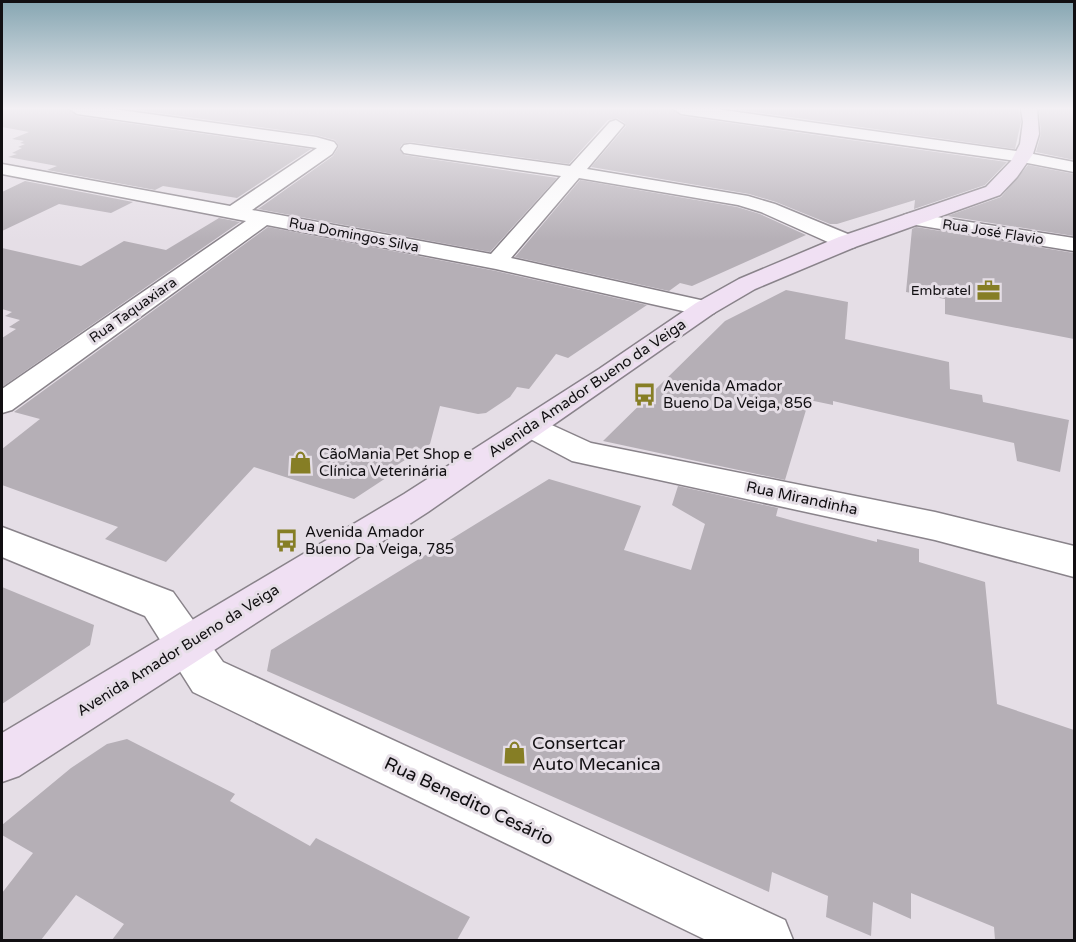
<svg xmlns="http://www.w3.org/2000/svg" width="1076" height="942" font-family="'Varela Round',sans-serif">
<rect width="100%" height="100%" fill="#e5dee6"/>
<!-- building -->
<g fill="#b5afb6">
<path d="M2 109H68L77 116 311 149 237 198 163 186 155 190 47 170 57 166 8 157 17 154 12 153 22 148 18 147 25 144 20 143 24 141 12 139 29 132 2 127Z"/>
<path d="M131 109H672L681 116 1007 162 985 185 914 209 915 200 837 224H830L776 202 749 194 591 167 626 126 625 123 617 118 608 120 569 164 410 142 402 144 399 149 404 155 557 178 490 252 258 209 333 156 339 146 335 140 316 135Z"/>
<path d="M734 109H1019L1021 122 1015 149Z"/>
<path d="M1039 109H1074V160L1036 152 1041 134Z"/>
<path d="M1028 165 1074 174V236L947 216 1001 197Z"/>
<path d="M580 180 737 207 760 214 806 235 692 286 680 283 669 291 515 257Z"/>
<path d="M25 181 133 202 111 213 59 204 2 231V192Z"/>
<path d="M219 218 240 222 2 387V338L16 329 9 327 20 320 5 316 12 312 2 309V248L81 266 124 241 166 250Z"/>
<path d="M268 227 496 271 647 305 568 358 556 354 529 389 517 387 510 397 486 413 478 414 440 406 430 444 383 474 389 476 354 499 254 467 166 562 105 539 118 527 2 485V449L40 419 14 412Z"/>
<path d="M916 227 1074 253V339L945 314V299L906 292 912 229Z"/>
<path d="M786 290 848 302 845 339 949 362 950 389 982 395 983 402 1069 420 1060 472 1017 461 1014 443 833 401V405L809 400 785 480 603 441 725 321Z"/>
<path d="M549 479 641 506 624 550 691 570 705 524 672 505 678 486 778 508 776 516 794 521 877 542V539L919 549V562L985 582 997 704 1074 730V940H995L994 927 911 893V919L873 902 871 936 826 917 828 896 772 872 769 892 267 671 271 650Z"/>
<path d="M2 587 94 625 90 645 2 704Z"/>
<path d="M127 739 235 794 230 801 310 846 316 838 470 917 457 940H112L124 924 76 895 41 940H2V893L33 853 2 835V825L71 768 107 744Z"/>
</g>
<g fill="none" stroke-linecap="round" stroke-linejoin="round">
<defs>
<g id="minor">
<path d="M70 109H113L316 137 334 142 337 146 332 154 252 210 491 254 561 176 410 154 404 153 401 149 404 145 410 144 570 166 610 122 616 120 624 125 587 169 748 196 775 204 855 237 858 242 855 247 847 249 839 247 761 212 738 205 579 178 511 258 714 303 718 308 714 313 705 316 496 269 267 225 12 410 2 413V389L246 221 2 174V164L230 206 317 148 77 114Z"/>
<path d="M1023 152 1074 162V172L1017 161 1014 157 1017 153Z"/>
<path d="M911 213 1074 238V251L904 223 901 219 904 215Z"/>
<path d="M532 416 591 443 935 512 1074 546V577L935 540 572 461 521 434 517 427 521 420Z"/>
<path d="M2 527 173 592 223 662 785 920 793 940H706L193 692 145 616 2 557Z"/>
</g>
<path id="tertiary" d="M674 109H716L1023 152 1029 153 1032 157 1029 161 1023 162 681 114Z"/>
<path id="secondary" d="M1021 109H1037L1039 134 1033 154 1017 177 1000 195 855 247 755 289 714 313 428 512 19 776 2 782V733L404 494 599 369 696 303 739 279 839 237 986 187 1011 161 1020 144 1023 122Z"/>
</defs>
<!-- minor casing -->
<use href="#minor" stroke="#89838a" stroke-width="3"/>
<!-- tertiary casing -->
<use href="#tertiary" stroke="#89838a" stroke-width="3"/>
<!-- secondary casing -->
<use href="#secondary" stroke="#89838a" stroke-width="3"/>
<!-- minor -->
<use href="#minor" fill="#fff" fill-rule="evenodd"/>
<!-- tertiary -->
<use href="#tertiary" fill="#fff" fill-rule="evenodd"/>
<!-- secondary -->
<use href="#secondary" fill="#f0e0f3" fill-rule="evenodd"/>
</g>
<!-- sky -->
<linearGradient id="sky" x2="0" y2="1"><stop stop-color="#86a6b2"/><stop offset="0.45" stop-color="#f3f0f4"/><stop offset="1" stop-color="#f3f0f4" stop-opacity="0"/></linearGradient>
<rect width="1076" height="241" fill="url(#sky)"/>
<!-- icons -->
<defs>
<symbol id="office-bare" viewBox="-9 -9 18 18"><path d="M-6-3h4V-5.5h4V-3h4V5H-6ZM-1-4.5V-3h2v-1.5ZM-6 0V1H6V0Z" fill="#867e25" stroke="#e5dee6" stroke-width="2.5" paint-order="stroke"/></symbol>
<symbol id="bus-bare" viewBox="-9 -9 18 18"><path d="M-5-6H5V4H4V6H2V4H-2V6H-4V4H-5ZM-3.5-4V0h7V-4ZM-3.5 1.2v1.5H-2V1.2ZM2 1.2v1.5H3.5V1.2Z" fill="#867e25" stroke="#e5dee6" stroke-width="2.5" paint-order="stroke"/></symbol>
<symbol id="shop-bare" viewBox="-9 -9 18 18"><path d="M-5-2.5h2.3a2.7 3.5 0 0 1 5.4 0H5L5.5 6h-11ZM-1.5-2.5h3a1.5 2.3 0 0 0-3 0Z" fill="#867e25" stroke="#e5dee6" stroke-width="2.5" paint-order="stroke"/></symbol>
</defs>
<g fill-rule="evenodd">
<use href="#office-bare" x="972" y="274" width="33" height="33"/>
<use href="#bus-bare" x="628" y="378" width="33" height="33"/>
<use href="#shop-bare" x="284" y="446" width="33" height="33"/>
<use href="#bus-bare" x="270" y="524" width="33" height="33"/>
<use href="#shop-bare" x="498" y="736" width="33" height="33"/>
</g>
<g text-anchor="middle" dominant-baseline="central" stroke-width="6" stroke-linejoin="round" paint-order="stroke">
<!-- far-street labels -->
<g font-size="14" fill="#110f12" stroke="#e5dee6">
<text transform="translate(993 232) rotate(9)">Rua José Flavio</text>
<text transform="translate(354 235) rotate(11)">Rua Domingos Silva</text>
<text transform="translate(133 310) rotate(-35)">Rua Taquaxiara</text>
</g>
<!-- far-poi labels -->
<g font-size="14" fill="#110f12" stroke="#e5dee6" text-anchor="end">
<text x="971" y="290">Embratel</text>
</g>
<!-- poi labels -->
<g font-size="15" fill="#110f12" stroke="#e5dee6" text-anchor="start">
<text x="663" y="386">Avenida Amador<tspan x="663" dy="17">Bueno Da Veiga, 856</tspan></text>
<text x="319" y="454">CãoMania Pet Shop e<tspan x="319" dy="17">Clínica Veterinária</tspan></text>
<text x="305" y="532">Avenida Amador<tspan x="305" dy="17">Bueno Da Veiga, 785</tspan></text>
</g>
<!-- street labels -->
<g font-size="15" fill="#110f12" stroke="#e5dee6">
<text transform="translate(587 388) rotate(-34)">Avenida Amador Bueno da Veiga</text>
<text transform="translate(802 498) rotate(12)">Rua Mirandinha</text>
<text transform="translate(178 650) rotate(-32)">Avenida Amador Bueno da Veiga</text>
</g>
<!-- near-poi labels -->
<g font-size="18" fill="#110f12" stroke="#e5dee6" text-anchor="start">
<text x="532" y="743">Consertcar<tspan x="532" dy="21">Auto Mecanica</tspan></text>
</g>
<!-- near-street labels -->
<g font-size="18" fill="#110f12" stroke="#e5dee6">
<text transform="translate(469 801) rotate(25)">Rua Benedito Cesário</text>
</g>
</g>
<!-- border -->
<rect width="1076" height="942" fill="none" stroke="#110f12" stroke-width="6"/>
</svg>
